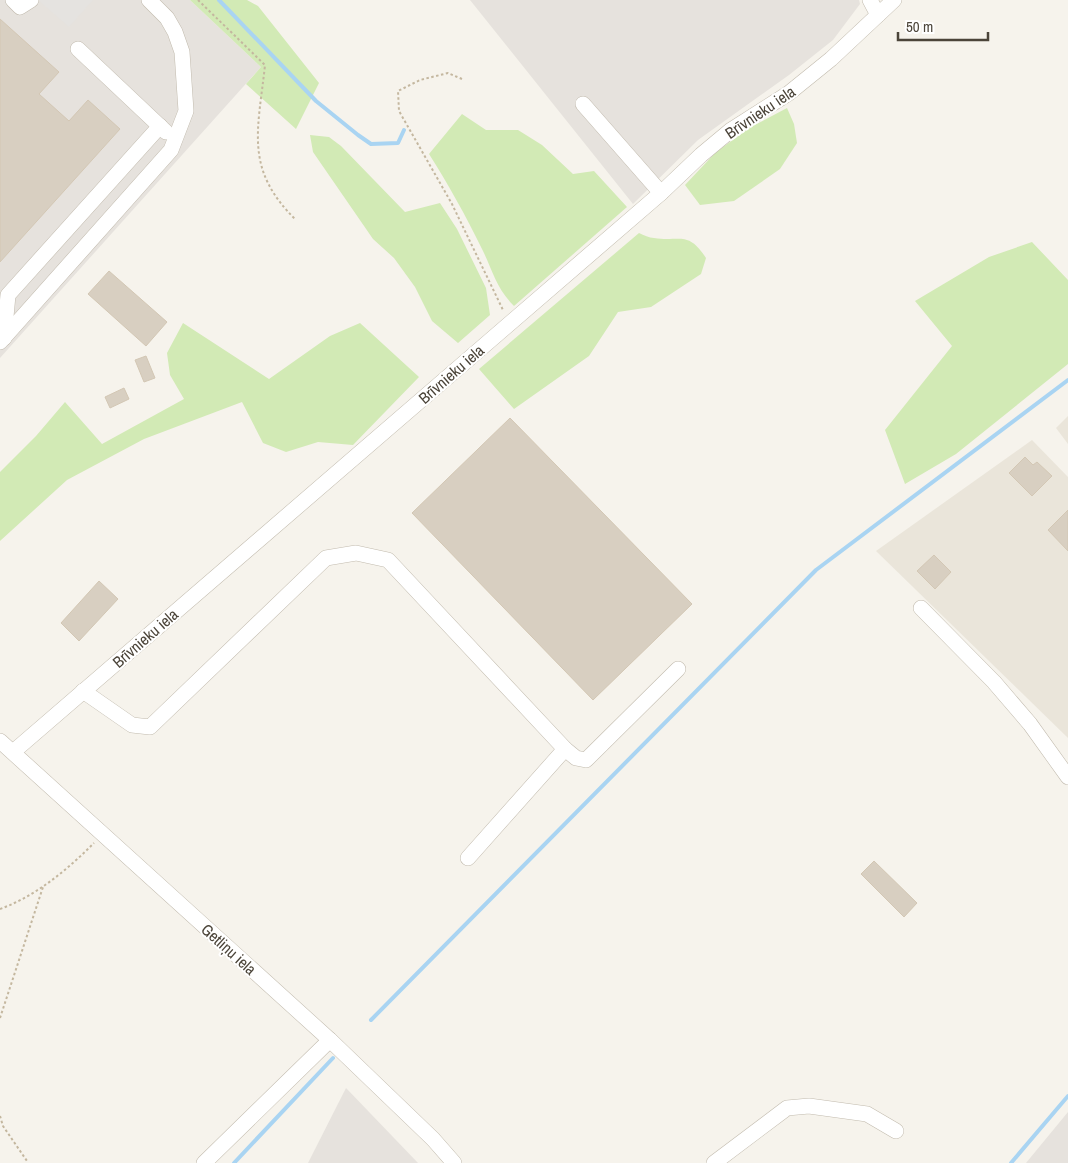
<svg xmlns="http://www.w3.org/2000/svg" width="1068" height="1163" font-family="'Archivo Narrow',sans-serif">
<rect width="100%" height="100%" fill="#f6f3ec"/>
<!-- residential -->
<g fill="#eae5da">
<path d="M1068 416V444L1056 428Z"/>
<path d="M1032 440 1068 477V738L876 551Z"/>
</g>
<!-- industrial -->
<g fill="#e6e2dd">
<path d="M0 0H190L261 67 0 358Z"/>
<path d="M470 0H859L860 4 833 40 789 75 698 140 633 204Z"/>
<path d="M346 1088 418 1163H308Z"/>
<path d="M1068 1112V1163H1026Z"/>
</g>
<!-- green -->
<g fill="#d2eab5">
<path d="M190 0H247L258 6 319 83 296 129 246 84 261 67Z"/>
<path d="M787 108 794 124 797 143 780 169 734 201 700 205 685 185 716 152 751 127Z"/>
<path d="M462 114 486 130H518L542 145 573 174 594 171 627 207 514 306C496 288 493 271 482 249 466 216 448 184 429 154Z"/>
<path d="M310 135 329 137 341 146 405 212 440 203 457 229 486 288 490 315 458 343 432 321 415 287 394 258 373 239 313 152Z"/>
<path d="M639 233C644 235 649 238 654 238 680 242 688 230 706 258L701 274 651 307 618 312 589 356 514 409 479 369Z"/>
<path d="M1032 242 1068 280V364L956 454 905 484 885 430 952 346 915 301 989 257Z"/>
<path d="M183 323 269 379 330 336 360 323 419 377 353 445 318 442 286 452 263 443 242 402 144 439 67 480 0 541V472L36 436 65 402 102 444 184 399 170 375 167 353Z"/>
</g>
<!-- parking -->
<path fill="#e5e3e0" d="M38 0H93L69 27Z"/>
<g fill="none" stroke-linecap="round" stroke-linejoin="round">
<!-- stream -->
<g stroke="#a9d4f2" stroke-width="4">
<path d="M219 0 316 101 358 135 371 144 398 143 404 130"/>
<path d="M371 1020 816 570 1068 380"/>
<path d="M234 1163 333 1058"/>
<path d="M1011 1163 1068 1096"/>
</g>
</g>
<!-- building -->
<g fill="#d8cfc1" stroke="#d3c7b4">
<path d="M0 19 59 72 39 94 69 121 88 100 120 129 0 262Z"/>
<path d="M109 271 167 322 146 346 88 294Z"/>
<path d="M146 356 155 378 144 382 135 360Z"/>
<path d="M124 388 129 399 110 408 105 397Z"/>
<path d="M510 418 692 604 593 700 412 513Z"/>
<path d="M1025 457 1033 465 1037 462 1052 476 1032 496 1009 473Z"/>
<path d="M1068 510V551L1048 530Z"/>
<path d="M934 555 951 572 935 589 917 571Z"/>
<path d="M99 581 118 599 79 641 61 623Z"/>
<path d="M874 861 917 903 904 917 861 874Z"/>
</g>
<g fill="none" stroke-linecap="round" stroke-linejoin="round">
<defs>
<g id="minor">
<path d="M13 0 20 7 31 0"/>
<path d="M870 0 878 15"/>
<path d="M78 49 166 132"/>
<path d="M583 104 661 193"/>
<path d="M4 338 8 295 160 126"/>
<path d="M0 342 171 150 186 111 182 52 175 32 167 18 149 0"/>
<path d="M921 608 994 682 1030 724 1068 777"/>
<path d="M83 691 132 725 150 727 326 558 356 553 388 560 565 749 468 858"/>
<path d="M0 741 330 1040 433 1139 454 1163"/>
<path d="M565 749 576 758 586 760 678 669"/>
<path d="M13 752 661 193 701 155 731 130 789 93 831 59 894 0"/>
<path d="M204 1163 330 1040"/>
<path d="M714 1163 787 1108 809 1106 867 1114 896 1131"/>
</g>
</defs>
<!-- minor casing -->
<use href="#minor" stroke="#c2bbae" stroke-width="16"/>
<!-- path -->
<g stroke="#c4b79f" stroke-width="2" stroke-dasharray="2.5 2.5" stroke-linecap="butt">
<path d="M198 0 265 65C258 131 244 169 296 220"/>
<path d="M462 79 448 73 420 80 398 91 399 111 452 204 503 310"/>
<path d="M0 909C36 896 67 870 94 843"/>
<path d="M0 1018 43 887"/>
<path d="M0 1116 3 1126 27 1161"/>
</g>
<!-- minor -->
<use href="#minor" stroke="#fff" stroke-width="15"/>
</g>
<g text-anchor="middle" dominant-baseline="central" stroke-width="4" stroke-linejoin="round" paint-order="stroke">
<!-- street labels -->
<g font-size="16" fill="#4b4439" stroke="#fff">
<text transform="translate(760 112) rotate(-34)">Brīvnieku iela</text>
<text transform="translate(451 374) rotate(-41)">Brīvnieku iela</text>
<text transform="translate(145 638) rotate(-41)">Brīvnieku iela</text>
<text transform="translate(229 949) rotate(42)">Getliņu iela</text>
</g>
</g>
<!-- scale -->
<path d="M898 32v8h90v-8" fill="none" stroke="#4b4439" stroke-width="2.5"/>
<text x="906" y="32" font-size="15" fill="#4b4439" stroke="#ffffff" stroke-width="4" paint-order="stroke">50 m</text>
</svg>
